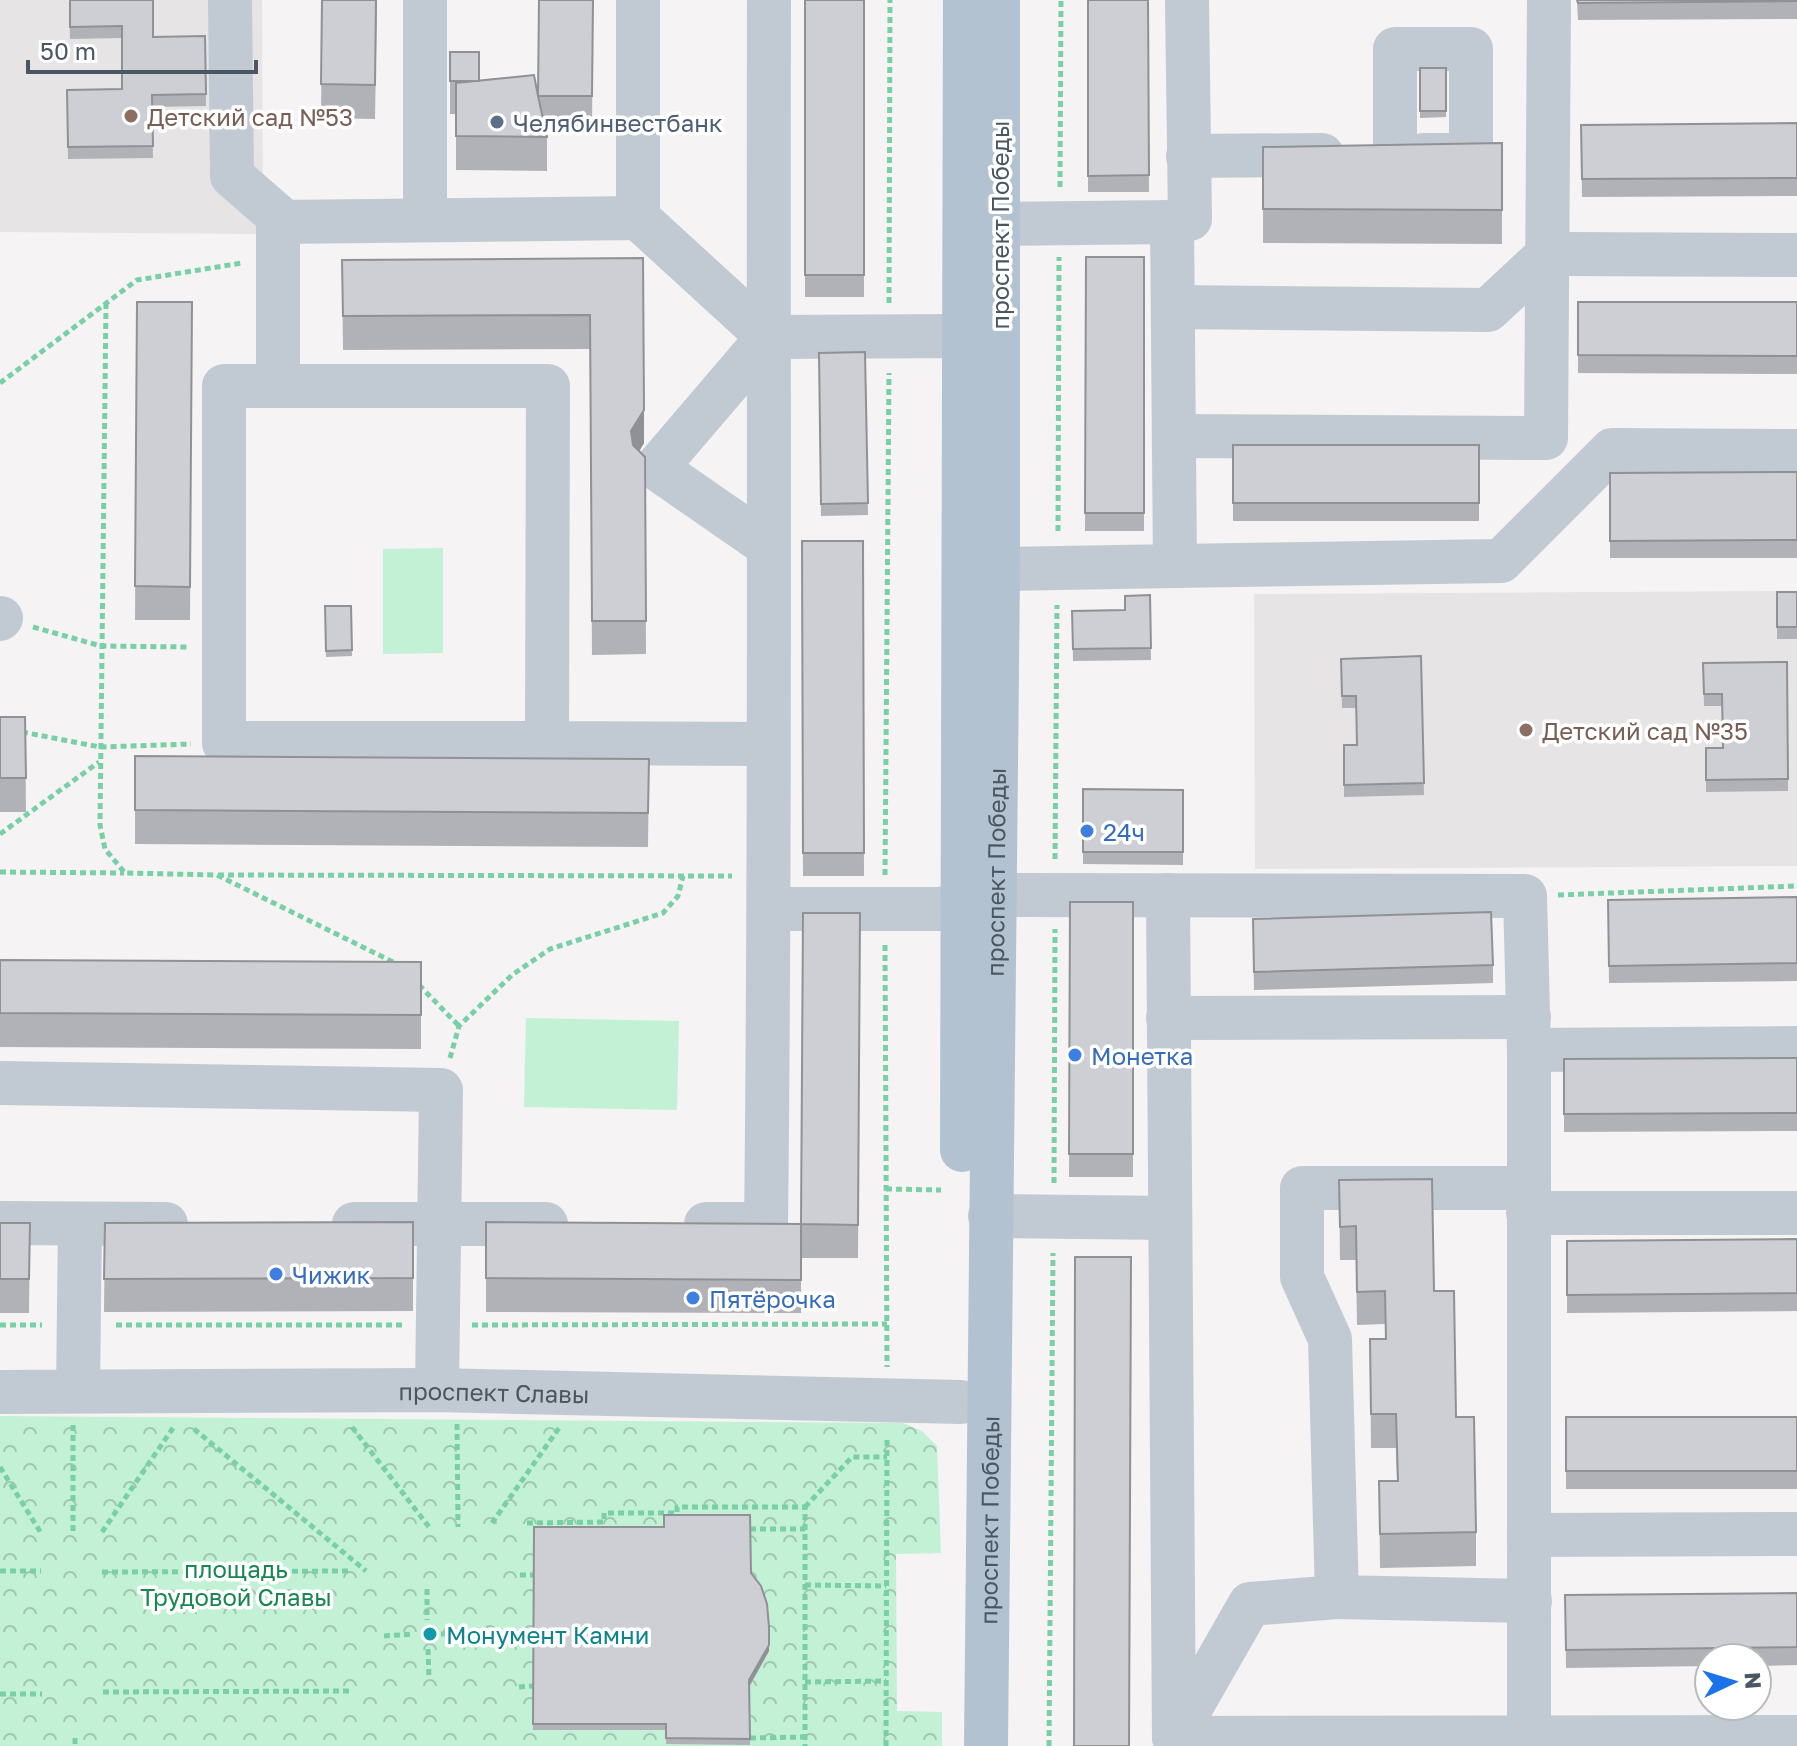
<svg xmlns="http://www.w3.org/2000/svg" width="1797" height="1746" font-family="'Golos Text',sans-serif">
<defs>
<pattern id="forest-crowns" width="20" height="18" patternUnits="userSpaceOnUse" patternTransform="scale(2)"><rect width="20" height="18" fill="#c3f1d5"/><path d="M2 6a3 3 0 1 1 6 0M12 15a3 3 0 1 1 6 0" fill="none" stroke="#a0c6b0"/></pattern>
</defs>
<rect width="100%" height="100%" fill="#f5f3f3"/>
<!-- education -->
<g fill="#e6e4e5">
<path d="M0 0H262L263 234 0 232Z"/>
<path d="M1797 591V866L1255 869 1254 594Z"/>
</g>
<!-- grass -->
<g fill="#c3f1d5">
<path d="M443 548V653L383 654V549Z"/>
<path d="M526 1018 679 1021 677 1110 524 1107Z"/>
</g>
<!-- forest -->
<path fill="url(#forest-crowns)" d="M0 1416 903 1423 922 1431 937 1446 941 1553 896 1554 897 1711 942 1712V1746H0Z"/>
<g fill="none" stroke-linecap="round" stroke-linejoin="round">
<!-- path -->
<g stroke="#7ad0a6" stroke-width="5" stroke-dasharray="6 4" stroke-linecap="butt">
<path d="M1060 187 1061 0"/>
<path d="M106 303 100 825 105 849 125 873 217 875 397 964"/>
<path d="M889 303 890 0"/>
<path d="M0 383 137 280 242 263"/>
<path d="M1058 531 1059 257"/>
<path d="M33 627 101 646 188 647"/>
<path d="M22 732 100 747 191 744"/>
<path d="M0 834 99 762"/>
<path d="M1055 859 1057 605"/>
<path d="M0 872 124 873"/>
<path d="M218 875 732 876"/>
<path d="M885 875 889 373"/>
<path d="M1558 895 1797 886"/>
<path d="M885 945 887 1367"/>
<path d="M419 985 459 1026"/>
<path d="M450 1058 459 1026 512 975 550 949 663 913 678 896 683 876"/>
<path d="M1054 1183 1055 929"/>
<path d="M886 1189 941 1190"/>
<path d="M0 1325H42"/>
<path d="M116 1325H402"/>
<path d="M472 1325 887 1324"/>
<path d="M457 1424 458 1527"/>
<path d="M73 1425V1532"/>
<path d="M352 1427 429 1527"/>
<path d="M194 1429 366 1571"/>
<path d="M0 1467 41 1533"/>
<path d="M805 1507 852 1457H887"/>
<path d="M492 1523 559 1428"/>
<path d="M527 1523 604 1522V1513H677V1507H805V1746"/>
<path d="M750 1529H805"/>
<path d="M102 1532 173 1428"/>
<path d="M0 1571H41"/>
<path d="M102 1572 352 1571"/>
<path d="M520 1575H534"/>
<path d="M805 1585 886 1586"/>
<path d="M427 1589V1620"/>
<path d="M441 1634 475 1633"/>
<path d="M384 1636 414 1634"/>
<path d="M428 1649 429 1679"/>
<path d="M805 1682 886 1681"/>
<path d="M519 1687 533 1686"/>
<path d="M103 1692 352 1691"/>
<path d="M0 1694H42"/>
<path d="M75 1738V1746"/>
<path d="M750 1738 805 1737"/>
<path d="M886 1746 887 1437"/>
<path d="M1049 1746 1053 1253"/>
</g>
<!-- minor -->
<g stroke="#c1cad2" stroke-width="44">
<path d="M230 0 232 176 278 216V386"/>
<path d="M425 0V220"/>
<path d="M1395 155V49H1471V155H1423"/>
<path d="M1188 156 1322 155"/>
<path d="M638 218V0"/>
<path d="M278 222 638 218 768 337 966 336"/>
<path d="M999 224 1172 222"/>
<path d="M1563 254 1797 255"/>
<path d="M1173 307 1488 310 1548 254"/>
<path d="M1174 436 1546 438 1549 0"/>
<path d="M767 545 656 468 768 337"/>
<path d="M1175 566 1501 561 1612 450 1797 451"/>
<path d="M998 569 1175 566 1172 222 1190 219 1187 0"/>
<path d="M0 619 1 618"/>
<path d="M547 743H224V386H548L547 743 766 744"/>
<path d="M1168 895 1174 1738 1797 1737"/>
<path d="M770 909H940L996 895 1525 896 1529 1050V1738"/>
<path d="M1168 1018 1529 1017"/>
<path d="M1529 1050 1797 1048"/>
<path d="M0 1083 441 1090 437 1390"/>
<path d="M1527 1188H1302V1277L1330 1339 1337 1597 1530 1601"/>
<path d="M1528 1213H1797"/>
<path d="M990 1216 1169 1218"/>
<path d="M0 1223 166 1224"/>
<path d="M354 1224H546"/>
<path d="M706 1224H766C771 816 768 408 769 0"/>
<path d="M78 1391 80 1224"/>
<path id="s1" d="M0 1392 437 1390 961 1402"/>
<path d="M1531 1535 1797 1534"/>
<path d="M1174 1737 1250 1604 1337 1597"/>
</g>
<!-- major -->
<g stroke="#b3c2d1" stroke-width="44">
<path d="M962 1150 965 0"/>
<path id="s2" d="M986 1746 998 569V0"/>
</g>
</g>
<!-- wall -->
<g fill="#b0b2b7">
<path d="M69 0 153 37 205 36 206 106 152 107 153 158 68 159 67 90 122 89V38L70 39Z"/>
<path d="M322 0H377L375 119 321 118Z"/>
<path d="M593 0 592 130H546L547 137V171L456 170V114H450V52L479 81 538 96Z"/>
<rect x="805" y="0" width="59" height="297"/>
<path d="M1088 0H1148L1149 192H1088Z"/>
<path d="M1577 0H1797V19L1578 20Z"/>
<path d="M1420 68H1446V117L1420 118Z"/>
<path d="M1797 123V196L1582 197 1581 125Z"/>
<path d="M1502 143V244L1263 243V147Z"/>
<path d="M1086 257H1144V531H1085Z"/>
<path d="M643 258 644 443 639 451 645 457 646 654 592 655 590 349 343 350 342 260Z"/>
<path d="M137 302H192L190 620H135Z"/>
<path d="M1578 302H1797V374L1578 373Z"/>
<path d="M865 352 868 515 821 516 819 353Z"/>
<rect x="1233" y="445" width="246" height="76"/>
<path d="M1797 472V558H1610V473Z"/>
<path d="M863 541 864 876H803L802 542Z"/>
<rect x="1777" y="592" width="20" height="47"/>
<path d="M1150 595 1151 660 1073 661 1072 611 1125 610Z"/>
<path d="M325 606H351L352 656 326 657Z"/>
<path d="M1421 656 1424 795 1344 797V745H1357L1356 708H1342L1341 659Z"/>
<path d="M1787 662 1788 791 1706 792V748H1722V706H1704L1703 663Z"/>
<path d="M0 717H25L26 812H0Z"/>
<path d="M135 756 649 759 648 847 135 844Z"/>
<path d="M1083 789 1183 790V865L1083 864Z"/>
<path d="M1797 897V981L1609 983 1608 900Z"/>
<path d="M1070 902H1133V1177H1069Z"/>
<path d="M860 913 858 1258H801V1313L486 1312V1222L801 1224Z"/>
<path d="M1253 937 1493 965V983L1254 990Z"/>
<path d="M0 960 421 962V1049L0 1047Z"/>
<path d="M1797 1058V1131L1564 1132V1059Z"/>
<path d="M1339 1180 1434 1291 1476 1532V1566L1380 1568 1379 1481H1397L1396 1448H1371L1370 1339H1385V1324L1357 1325 1356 1260H1340Z"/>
<path d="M413 1222V1311L104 1312 105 1223Z"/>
<path d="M0 1223H30L29 1313H0Z"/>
<path d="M1797 1239V1311L1567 1313V1241Z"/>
<rect x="1566" y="1417" width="231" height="72"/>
<path d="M534 1527 751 1573 769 1627V1651L750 1686V1745L666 1744V1730H533Z"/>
<path d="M1797 1593V1665L1757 1666V1658H1709V1666L1566 1668 1565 1595Z"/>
</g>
<!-- shaded-wall -->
<g fill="#909195">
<path d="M644 410V443L631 465V431Z"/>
<path d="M769 1645V1651L749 1686V1680Z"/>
</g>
<!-- building -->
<g fill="#cdcfd5" stroke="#909195" stroke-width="2">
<path d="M70 0H153V37L205 36 206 94 152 95 153 146 68 147 67 90 122 89V26L70 27Z"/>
<path d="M322 0H376L375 85 321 84Z"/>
<path d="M539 0H593L592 96H538L547 137 456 136V83L534 75 538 96Z"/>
<rect x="805" y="0" width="59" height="275"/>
<path d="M1088 0H1148L1149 175 1088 176Z"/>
<path d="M1577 0H1797V1L1578 3Z"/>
<rect x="450" y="52" width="29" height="29"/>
<rect x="1420" y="68" width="26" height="43"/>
<path d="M1797 123V178L1582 179 1581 125Z"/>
<path d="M1502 143V210L1263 209V147Z"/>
<path d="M1086 257H1144V513H1085Z"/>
<path d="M643 258 644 410 631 431 633 445 645 457 646 621H592L590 315 343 316 342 260Z"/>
<path d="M137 302H192L190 587 135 586Z"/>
<path d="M1578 302H1797V356L1578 355Z"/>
<path d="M865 352 868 503 821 504 819 353Z"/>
<rect x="1233" y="445" width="246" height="58"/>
<path d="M1797 472V540L1610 541V473Z"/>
<path d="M802 541H863L864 853H803Z"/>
<rect x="1777" y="592" width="20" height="35"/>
<path d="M1150 595 1151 648 1073 649 1072 611 1125 610V596Z"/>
<path d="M325 606H351L352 650 326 651Z"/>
<path d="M1421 656 1424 783 1344 785V745H1357L1356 696H1342L1341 659Z"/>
<path d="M1787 662 1788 779 1706 780V748H1723L1722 694H1704L1703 663Z"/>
<path d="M0 717H25L26 778H0Z"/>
<path d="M135 756 649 759 648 813 135 810Z"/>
<path d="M1083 789 1183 790V852H1083Z"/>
<path d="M1797 897V963L1609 966 1608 900Z"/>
<path d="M1070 902H1133V1154H1069Z"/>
<path d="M1491 912 1493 965 1254 972 1253 919Z"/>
<path d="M803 913H860L858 1225 801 1224Z"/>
<path d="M0 960 421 962V1015L0 1013Z"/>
<path d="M1797 1058V1113L1564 1114V1059Z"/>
<path d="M1432 1179 1434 1291H1454L1456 1417H1474L1476 1532 1380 1534 1379 1481H1398L1396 1414H1371L1370 1339H1386L1385 1291 1357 1292 1356 1226 1340 1227 1339 1180Z"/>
<path d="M413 1222V1278L104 1279 105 1223Z"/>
<path d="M486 1222 801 1224V1280L486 1278Z"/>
<path d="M0 1223H30L29 1279H0Z"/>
<path d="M1797 1239V1293L1567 1295V1241Z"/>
<path d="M1075 1257H1131L1129 1746H1074Z"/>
<rect x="1566" y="1417" width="231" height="54"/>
<path d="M664 1515H750L751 1573 761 1586 767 1604 769 1627V1645L749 1680 750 1739 666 1738V1724H533L534 1527H664Z"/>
<path d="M1797 1593V1647L1566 1650 1565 1595Z"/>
</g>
<!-- markers -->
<g fill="#8d6e63" stroke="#fff" stroke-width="3">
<circle cx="131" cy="116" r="8"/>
<circle cx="1526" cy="730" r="8"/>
</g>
<circle fill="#5c6f8a" stroke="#fff" stroke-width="3" cx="497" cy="122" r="8"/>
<g fill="#3f7fe0" stroke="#fff" stroke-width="3">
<circle cx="1087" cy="831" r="8"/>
<circle cx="1075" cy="1055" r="8"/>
<circle cx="276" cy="1274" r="8"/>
<circle cx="693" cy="1298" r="8"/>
</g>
<circle fill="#0f9aa8" stroke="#fff" stroke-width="3" cx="430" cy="1634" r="8"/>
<g text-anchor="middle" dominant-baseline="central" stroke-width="7" stroke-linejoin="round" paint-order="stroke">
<!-- education labels -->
<g font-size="24" fill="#785e54" stroke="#fff" text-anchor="start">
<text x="147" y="116">Детский сад №53</text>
<text x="1542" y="730">Детский сад №35</text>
</g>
<!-- service labels -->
<g font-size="24" fill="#4e5e75" stroke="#fff" text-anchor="start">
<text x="513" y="122">Челябинвестбанк</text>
</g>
<!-- street labels -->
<g font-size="24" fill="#4a5661" stroke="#fff">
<text transform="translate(999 225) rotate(-90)">проспект Победы</text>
<text stroke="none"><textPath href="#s2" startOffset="874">проспект Победы</textPath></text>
<text stroke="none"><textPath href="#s1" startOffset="494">проспект Славы</textPath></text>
<text stroke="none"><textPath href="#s2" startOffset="226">проспект Победы</textPath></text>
</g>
<!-- shop labels -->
<g font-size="24" fill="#366cbe" stroke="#fff" text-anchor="start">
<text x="1103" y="831">24ч</text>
<text x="1091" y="1055">Монетка</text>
<text x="292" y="1274">Чижик</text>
<text x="709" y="1298">Пятёрочка</text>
</g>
<!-- park labels -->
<g font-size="24" fill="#17864f" stroke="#fff">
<text x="236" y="1568">площадь<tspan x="236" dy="28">Трудовой Славы</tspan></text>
</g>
<!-- culture labels -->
<g font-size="24" fill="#0d838f" stroke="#fff" text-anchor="start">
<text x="446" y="1634">Монумент Камни</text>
</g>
</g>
<!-- north arrow -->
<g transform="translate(1733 1682) rotate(86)"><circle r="38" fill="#ffffff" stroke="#b7bbc0" stroke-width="2"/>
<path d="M0-6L14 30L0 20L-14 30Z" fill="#1a73e8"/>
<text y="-12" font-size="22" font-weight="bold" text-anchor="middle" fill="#4a5661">N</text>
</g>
<!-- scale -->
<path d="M28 60v12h228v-12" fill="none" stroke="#4a5661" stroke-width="4"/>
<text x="40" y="60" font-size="24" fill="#4a5661" stroke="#ffffff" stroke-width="6" paint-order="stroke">50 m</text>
</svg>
